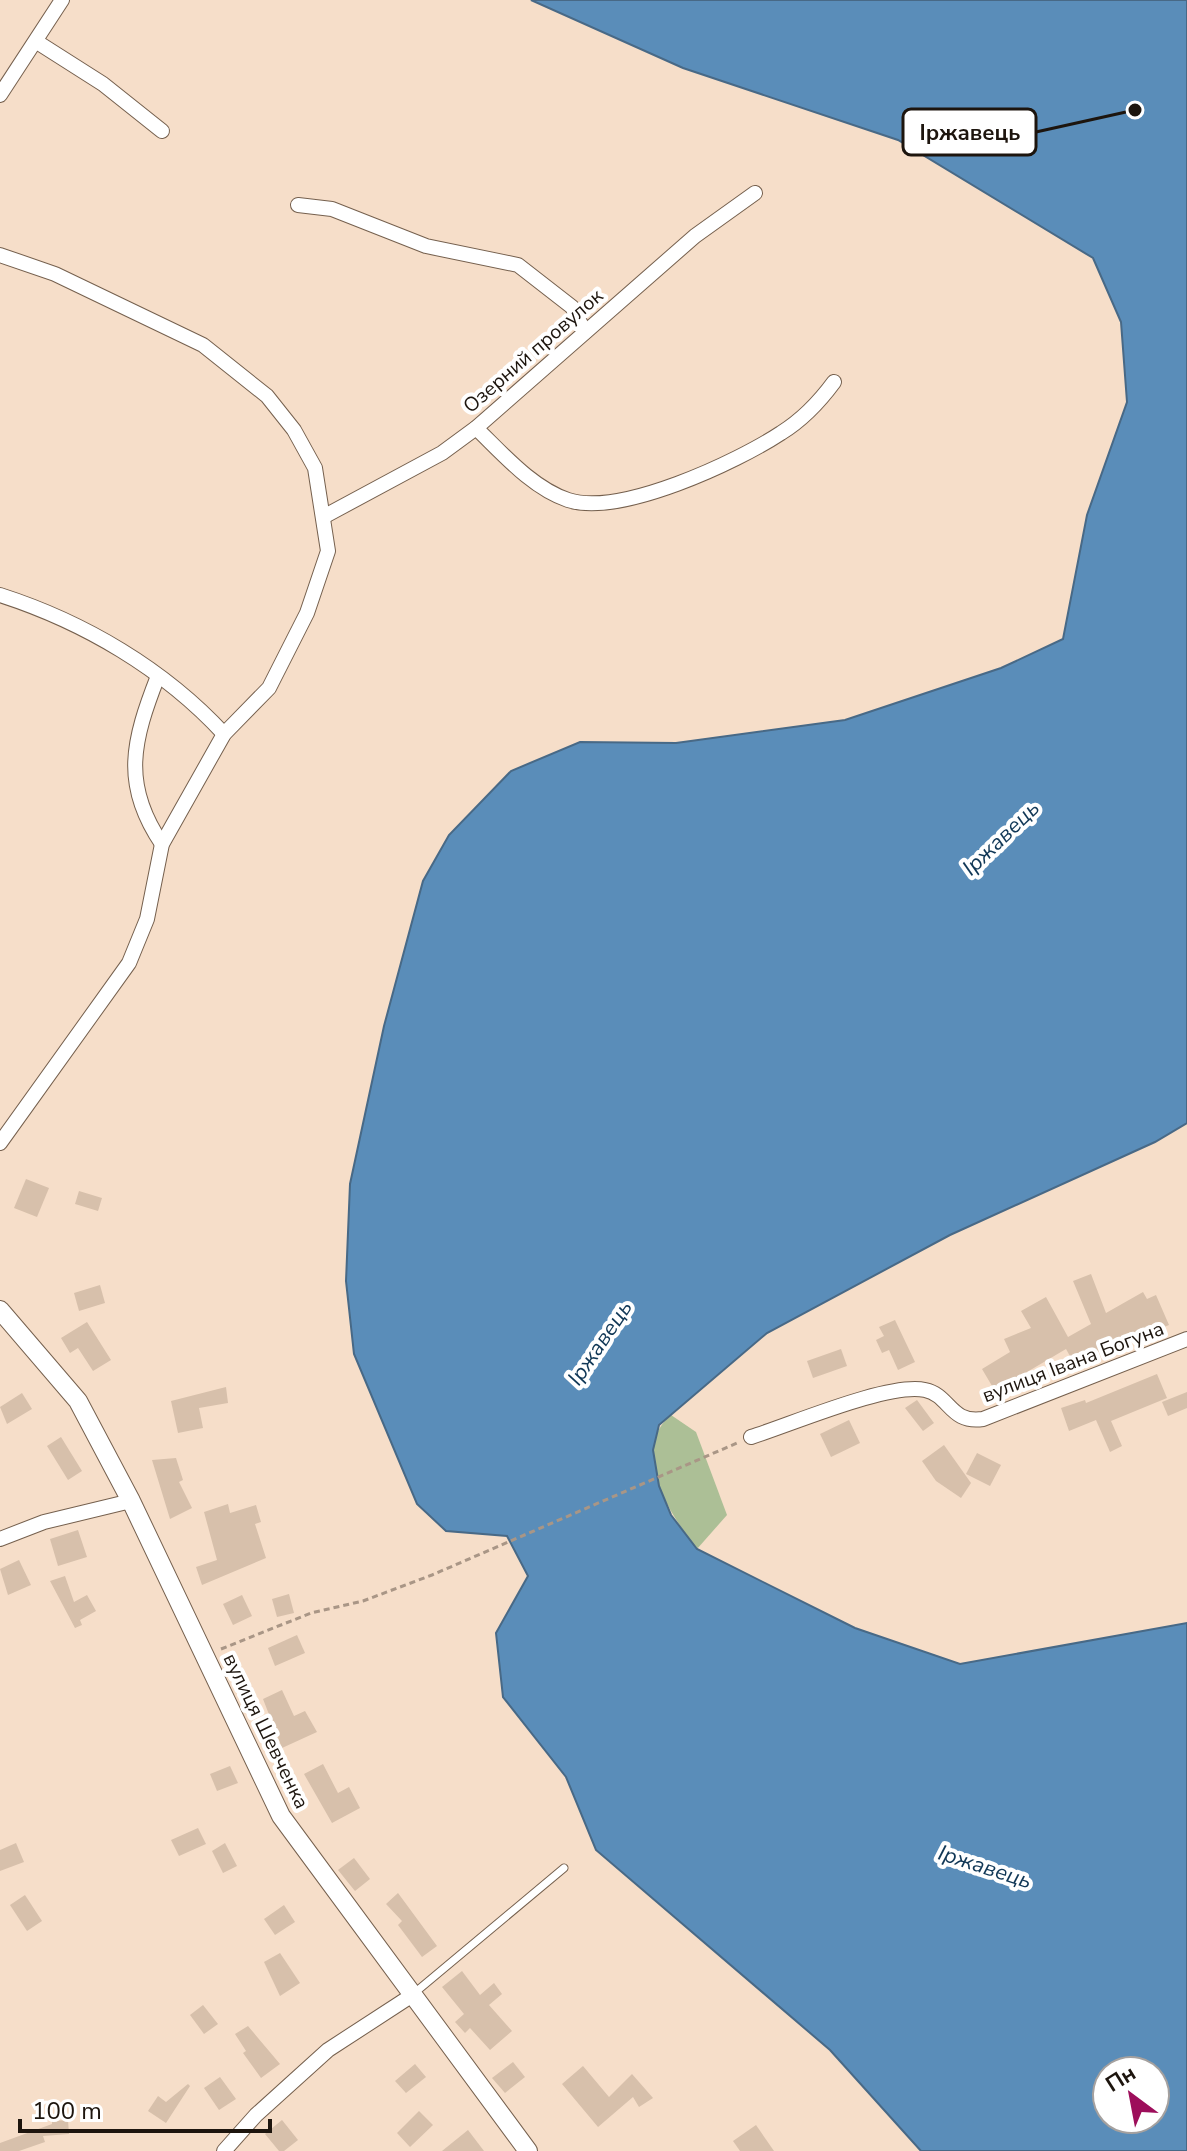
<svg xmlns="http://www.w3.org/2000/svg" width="1187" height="2151" font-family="'Nunito Sans',sans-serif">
<rect width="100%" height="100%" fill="#f6dec9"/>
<!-- green -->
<path fill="#acbf96" d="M671 1415 696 1432 727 1515 697 1549C671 1516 628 1451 671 1415Z"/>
<!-- water -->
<path fill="#5a8db9" stroke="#486986" stroke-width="2" fill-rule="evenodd" d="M531 0H1187V1123L1155 1142 950 1235 767 1333 659 1425 653 1450 659 1486 671 1515 697 1549 855 1628 960 1664 1187 1623V2151H921L830 2050 596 1850 566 1777 503 1697 496 1633 528 1576 507 1536 446 1531 417 1504 354 1354 346 1281 350 1184 384 1026 423 881 449 835 511 771 580 742 676 743 845 720 1001 668 1063 639 1087 515 1127 402 1121 322 1093 258 898 140 683 68ZM1107 2071H1155V2119H1107Z"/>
<!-- building -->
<g fill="#d7c0ab">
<path d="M26 1179 49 1188 37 1217 14 1208Z"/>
<path d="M79 1191 102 1198 98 1211 75 1204Z"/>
<path d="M1091 1274 1106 1313 1143 1292 1147 1299 1156 1295 1169 1325 1147 1334 1146 1330 1106 1354 1103 1349 1075 1365 1066 1349 995 1391 982 1369 1010 1352 1004 1339 1031 1328 1021 1311 1046 1297 1068 1337 1091 1324 1073 1281Z"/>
<path d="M100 1285 105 1303 79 1311 74 1293Z"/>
<path d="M895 1320 915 1362 898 1370 889 1350 882 1353 876 1340 884 1336 879 1327Z"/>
<path d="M87 1322 111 1360 93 1371 78 1348 70 1353 61 1338Z"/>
<path d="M841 1349 847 1366 813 1378 807 1361Z"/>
<path d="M1157 1374 1167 1398 1111 1421 1122 1446 1110 1452 1096 1420 1069 1431 1061 1408 1085 1400 1086 1403Z"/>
<path d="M226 1387 228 1403 199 1408 203 1428 178 1433 171 1401Z"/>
<path d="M1187 1392V1408L1168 1416 1162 1402Z"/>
<path d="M22 1393 32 1409 7 1424 0 1407Z"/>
<path d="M917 1400 934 1423 923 1431 905 1408Z"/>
<path d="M849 1420 860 1443 831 1457 820 1434Z"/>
<path d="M61 1437 82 1471 68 1480 47 1446Z"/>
<path d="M944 1445 971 1483 961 1498 936 1481 922 1461Z"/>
<path d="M977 1453 1001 1465 990 1486 966 1474Z"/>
<path d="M176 1458 183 1480 179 1482 192 1508 170 1519 152 1460Z"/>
<path d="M228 1504 230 1513 256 1505 261 1522 255 1524 266 1558 202 1585 196 1567 217 1560 204 1512Z"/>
<path d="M78 1530 87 1557 58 1566 50 1539Z"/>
<path d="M19 1560 31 1585 8 1595 0 1569Z"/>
<path d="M65 1576 74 1602 87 1595 96 1611 80 1620 82 1625 75 1628 50 1581Z"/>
<path d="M289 1594 294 1613 277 1617 272 1599Z"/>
<path d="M242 1595 252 1616 233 1625 223 1604Z"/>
<path d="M297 1635 305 1653 275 1666 268 1648Z"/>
<path d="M282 1690 294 1716 305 1711 317 1732 282 1748 263 1699Z"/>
<path d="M323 1764 338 1793 349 1787 360 1808 332 1823 304 1774Z"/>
<path d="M230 1766 238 1783 217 1791 210 1774Z"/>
<path d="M198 1828 206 1844 179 1856 171 1840Z"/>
<path d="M16 1843 24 1862 0 1871V1850Z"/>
<path d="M225 1843 237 1866 223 1873 212 1851Z"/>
<path d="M354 1858 370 1879 355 1891 338 1870Z"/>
<path d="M398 1893 437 1946 422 1957 398 1925 402 1921 386 1904Z"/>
<path d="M25 1895 42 1921 27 1931 10 1905Z"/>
<path d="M284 1905 295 1922 275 1935 264 1919Z"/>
<path d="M280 1953 300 1983 280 1996 264 1962Z"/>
<path d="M462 1971 480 1995 494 1983 502 1994 489 2005 512 2031 490 2050 470 2028 465 2033 455 2022 464 2014 442 1987Z"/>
<path d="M203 2005 218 2024 204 2034 190 2015Z"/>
<path d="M248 2026 280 2064 261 2078 243 2053 246 2051 235 2034Z"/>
<path d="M513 2062 525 2077 505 2093 492 2078Z"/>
<path d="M415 2064 426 2077 406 2093 395 2081Z"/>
<path d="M583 2066 609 2097 632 2074 653 2098 639 2107 633 2097 598 2127 562 2084Z"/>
<path d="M220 2077 236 2099 219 2110 204 2088Z"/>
<path d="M188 2084 190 2086 166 2123 148 2111 158 2096 166 2102Z"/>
<path d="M419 2111 433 2125 410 2147 397 2133Z"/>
<path d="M68 2120 69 2134 43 2136 45 2142 19 2151H0V2143L52 2124V2121Z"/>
<path d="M282 2120 298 2140 284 2151H279L265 2134Z"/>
<path d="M756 2125 774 2151H740L733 2141Z"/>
<path d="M468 2130 484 2151H442Z"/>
</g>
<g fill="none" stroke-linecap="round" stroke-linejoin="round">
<defs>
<path id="service" d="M412 1995 564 1868"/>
<g id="minor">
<path d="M37 42 103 84 162 131"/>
<path d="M0 95 62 0"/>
<path d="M298 205 332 209 426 246 518 265 572 307 585 332"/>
<path d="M0 255 55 274 203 345 267 396 294 430 315 468 328 551 307 613 269 688 224 734 162 844 147 919 129 963 0 1143"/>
<path d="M476 428C502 453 532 488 568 500 620 517 737 462 781 433 802 420 820 401 834 382"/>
<path d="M323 517 442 453 476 428 695 236 755 193"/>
<path d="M0 595C84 622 164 669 224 734"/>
<path d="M158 676C133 740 121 784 162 844"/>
<path d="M751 1437C790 1425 889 1382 925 1390 950 1395 950 1424 983 1419L1187 1339"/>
<path d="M0 1539 44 1522 131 1501"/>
<path d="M224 2151 256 2115 328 2050 411 1996"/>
</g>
<path id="tertiary" d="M0 1310 78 1401 131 1501 281 1816 528 2151"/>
</defs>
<!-- service casing -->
<use href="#service" stroke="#75604e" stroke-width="9"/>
<!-- minor casing -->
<use href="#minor" stroke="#75604e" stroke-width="16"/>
<!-- tertiary casing -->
<use href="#tertiary" stroke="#75604e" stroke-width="20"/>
<!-- path -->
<path stroke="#a99686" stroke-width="3" stroke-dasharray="6 4" stroke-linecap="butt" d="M221 1649 311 1613 363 1601 432 1575 737 1443"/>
<!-- service -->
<use href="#service" stroke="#fff" stroke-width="7"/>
<!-- minor -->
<use href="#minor" stroke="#fff" stroke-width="14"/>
<!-- tertiary -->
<use href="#tertiary" stroke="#fff" stroke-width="18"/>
</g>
<g text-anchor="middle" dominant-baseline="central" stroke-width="8" stroke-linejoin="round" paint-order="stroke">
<!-- street labels -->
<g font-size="20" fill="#1d150e" stroke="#fff">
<text transform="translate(533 351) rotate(-41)">Озерний провулок</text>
<text transform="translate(1073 1362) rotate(-21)">вулиця Івана Богуна</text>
<text transform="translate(266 1731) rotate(64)">вулиця Шевченка</text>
</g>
<!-- water labels -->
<g font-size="22" font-style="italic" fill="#103756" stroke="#fff">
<text transform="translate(1001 838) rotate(-44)">Іржавець</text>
<text transform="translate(600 1343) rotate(-56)">Іржавець</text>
<text transform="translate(985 1867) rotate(18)">Іржавець</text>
</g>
</g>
<!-- callouts -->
<path fill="none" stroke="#1d150e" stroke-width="3" d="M1135 110L1036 132"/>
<circle fill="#1d150e" stroke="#fff" stroke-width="3" cx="1135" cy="110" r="8"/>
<rect fill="#fff" stroke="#1d150e" stroke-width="3" x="903" y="109" width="133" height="46" rx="8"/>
<g font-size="22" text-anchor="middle" font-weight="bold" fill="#1d150e">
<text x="970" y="140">Іржавець</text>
</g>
<!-- north arrow -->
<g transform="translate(1131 2095) rotate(328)"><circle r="38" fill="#ffffff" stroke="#a5a19f" stroke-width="2"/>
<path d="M0-6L14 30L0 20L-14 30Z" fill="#9d0e5b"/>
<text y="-12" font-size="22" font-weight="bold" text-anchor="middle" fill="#1d150e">Пн</text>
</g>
<!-- scale -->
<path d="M20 2119v12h250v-12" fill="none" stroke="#1d150e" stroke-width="4"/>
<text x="32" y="2119" font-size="24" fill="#1d150e" stroke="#ffffff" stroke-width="6" paint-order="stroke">100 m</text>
</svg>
